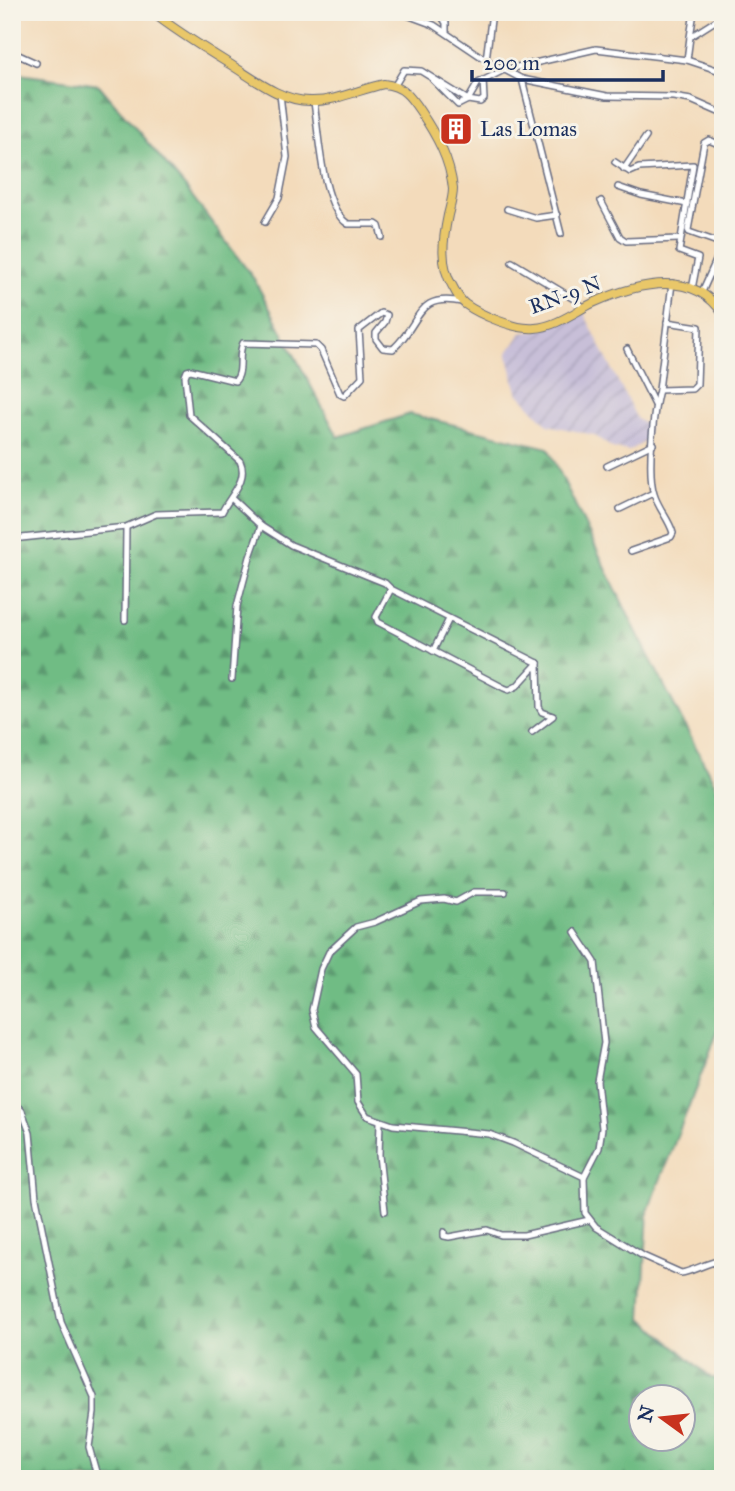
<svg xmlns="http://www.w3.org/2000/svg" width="735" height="1491" font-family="'IM FELL Great Primer',serif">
<defs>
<pattern id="industrial-furrows" width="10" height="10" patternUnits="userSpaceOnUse" patternTransform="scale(1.75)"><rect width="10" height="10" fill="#c8bfd8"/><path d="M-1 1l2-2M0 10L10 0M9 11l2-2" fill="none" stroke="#aba4bc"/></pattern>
<pattern id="forest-firs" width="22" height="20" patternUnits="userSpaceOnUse" patternTransform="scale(1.75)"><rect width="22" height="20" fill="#70bc84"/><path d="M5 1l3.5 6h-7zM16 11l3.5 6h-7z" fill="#5b996f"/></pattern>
</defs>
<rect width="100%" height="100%" fill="#f7f3e8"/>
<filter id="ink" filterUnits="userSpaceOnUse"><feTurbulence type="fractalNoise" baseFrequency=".0143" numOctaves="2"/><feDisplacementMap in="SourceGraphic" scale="14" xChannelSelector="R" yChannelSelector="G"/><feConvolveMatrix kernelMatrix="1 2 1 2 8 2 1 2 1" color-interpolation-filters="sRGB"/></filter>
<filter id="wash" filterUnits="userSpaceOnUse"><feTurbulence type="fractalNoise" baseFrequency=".00686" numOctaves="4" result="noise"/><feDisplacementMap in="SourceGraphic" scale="28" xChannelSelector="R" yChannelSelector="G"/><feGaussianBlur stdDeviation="1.57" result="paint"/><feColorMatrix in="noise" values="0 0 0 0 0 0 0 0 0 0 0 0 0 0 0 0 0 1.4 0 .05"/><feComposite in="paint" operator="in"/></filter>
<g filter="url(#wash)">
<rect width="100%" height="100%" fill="#f3dbbb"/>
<!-- industrial -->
<path fill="url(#industrial-furrows)" d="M584 313 637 419 649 427 644 442 629 451 612 448 594 435 548 425 517 392 507 354 521 333 535 331Z"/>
<!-- forest -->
<path fill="url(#forest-firs)" stroke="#467671" stroke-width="2" fill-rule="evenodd" d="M12 73 99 85 186 188 254 279 338 437 410 414 548 448 632 623 723 800V1018L648 1211 642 1318 711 1378 723 1379V1479H12ZM640 1396H682V1438H640Z"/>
</g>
<g filter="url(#ink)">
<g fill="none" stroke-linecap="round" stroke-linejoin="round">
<defs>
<g id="street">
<path d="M399 12 434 25 486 60 522 79 607 96 673 97 691 100 723 114"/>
<path d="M439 12 446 23V32"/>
<path d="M690 37 694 12"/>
<path d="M12 52 36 63"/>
<path d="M486 60 492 12"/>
<path d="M687 60 690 37 723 16"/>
<path d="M522 79 561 234"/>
<path d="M433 80 458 105 468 100 478 83 504 70 596 49 687 60 723 72"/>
<path d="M395 85 404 70 421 71 468 100 480 102 484 99 483 80"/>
<path d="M314 102C319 133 321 207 348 224H376L379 226 382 237"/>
<path d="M723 146 709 140 704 143 688 230 689 232 723 244"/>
<path d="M615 162 630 172 639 168 693 165 679 251 698 258 692 289"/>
<path d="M624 169 646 137"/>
<path d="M618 187 641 195 687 204"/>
<path d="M601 201 620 237 626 241 679 239"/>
<path d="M507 209 536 218 557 215"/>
<path d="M265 222 279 198 287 157 280 94"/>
<path d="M512 262 574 299 584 308"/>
<path d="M702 292 723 245"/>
<path d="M627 349 655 405"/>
<path d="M659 390 692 389 697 384 699 327 667 322"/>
<path d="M607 466 653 444"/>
<path d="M231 498 261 526 291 545 385 583 391 589 538 663 539 707 542 712 553 716 532 732"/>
<path d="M620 509 653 493"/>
<path d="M12 539 126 527 156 514 222 512C230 495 249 480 240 461L189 415 185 376 187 371 191 370 235 381C244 372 237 355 243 343L316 345 321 350 340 394 344 396 362 377 359 330 381 313 387 315 385 322 376 333V339L383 348 393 349C422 323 415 292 462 302"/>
<path d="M631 551 671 537 673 533C669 519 658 508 654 494 647 473 653 412 659 390L672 283"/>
<path d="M391 589 376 617 378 622 504 688 509 690 517 686 538 663"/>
<path d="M125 620 126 527"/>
<path d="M433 651 449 619"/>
<path d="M232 679 237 606 250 557 261 526"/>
<path d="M505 892H474L456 902 444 899 421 901 375 922 356 927 329 952 321 969 312 1010 316 1027 356 1074 358 1102 367 1116 393 1125 489 1134 513 1143 584 1177"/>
<path d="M575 932 595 962 604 1043 597 1081 602 1128 599 1148 584 1177 585 1213 596 1227 643 1256 681 1273C692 1272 707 1262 723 1260"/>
<path d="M12 1101 22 1111 30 1133 36 1198 61 1322 94 1397V1413L89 1447 98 1479"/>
<path d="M380 1122 379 1155 385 1211"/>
<path d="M444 1232V1236L449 1237 487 1230 501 1235H524L589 1220"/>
</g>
<path id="primary" d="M152 12C176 31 202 47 228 63 253 78 280 101 310 101 335 102 360 89 384 84 403 86 410 96 420 111 436 135 450 159 453 189 453 197 450 207 448 215 443 239 439 265 453 287 456 293 460 300 465 304 480 315 516 330 535 328 555 327 576 311 593 303 635 284 693 268 723 314"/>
</defs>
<!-- street casing -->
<use href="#street" stroke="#676b7f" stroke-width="8"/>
<!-- primary casing -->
<use href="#primary" stroke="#676b7f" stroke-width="10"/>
<!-- street -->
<use href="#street" stroke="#fff" stroke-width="5"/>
<!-- primary -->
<use href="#primary" stroke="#e9c769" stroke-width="8"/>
</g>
</g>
<!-- icons -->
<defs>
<symbol id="building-square" viewBox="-11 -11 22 22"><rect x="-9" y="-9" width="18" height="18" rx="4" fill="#c8321e" stroke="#f7f3e8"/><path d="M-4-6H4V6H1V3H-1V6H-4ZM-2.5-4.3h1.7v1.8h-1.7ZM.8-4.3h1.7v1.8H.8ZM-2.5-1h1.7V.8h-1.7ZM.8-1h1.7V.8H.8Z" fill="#fff"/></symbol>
</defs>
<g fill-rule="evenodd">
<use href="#building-square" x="437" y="110" width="38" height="38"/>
</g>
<g text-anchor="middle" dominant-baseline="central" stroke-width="6" stroke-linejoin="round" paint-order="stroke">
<!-- poi labels -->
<g font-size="21" fill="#1b2f5e" stroke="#f7f3e8" text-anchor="start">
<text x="480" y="129">Las Lomas</text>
</g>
<!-- street labels -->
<g font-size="21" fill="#1b2f5e" stroke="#f7f3e8">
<text transform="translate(565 295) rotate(-20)">RN-9 N</text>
</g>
</g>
<!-- margin -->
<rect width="735" height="1491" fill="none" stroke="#f7f3e8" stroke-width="42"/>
<!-- north arrow -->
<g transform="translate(662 1418) rotate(285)"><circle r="33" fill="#f7f3e8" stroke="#9fa5b1" stroke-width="2"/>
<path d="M0-5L12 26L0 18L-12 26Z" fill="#c8321e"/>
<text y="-10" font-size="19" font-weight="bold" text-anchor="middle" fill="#1b2f5e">N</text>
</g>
<!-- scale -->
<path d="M472 70v10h191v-10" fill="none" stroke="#1b2f5e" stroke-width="3.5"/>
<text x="483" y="70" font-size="21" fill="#1b2f5e" stroke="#f7f3e8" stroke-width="5" paint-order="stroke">200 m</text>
</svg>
